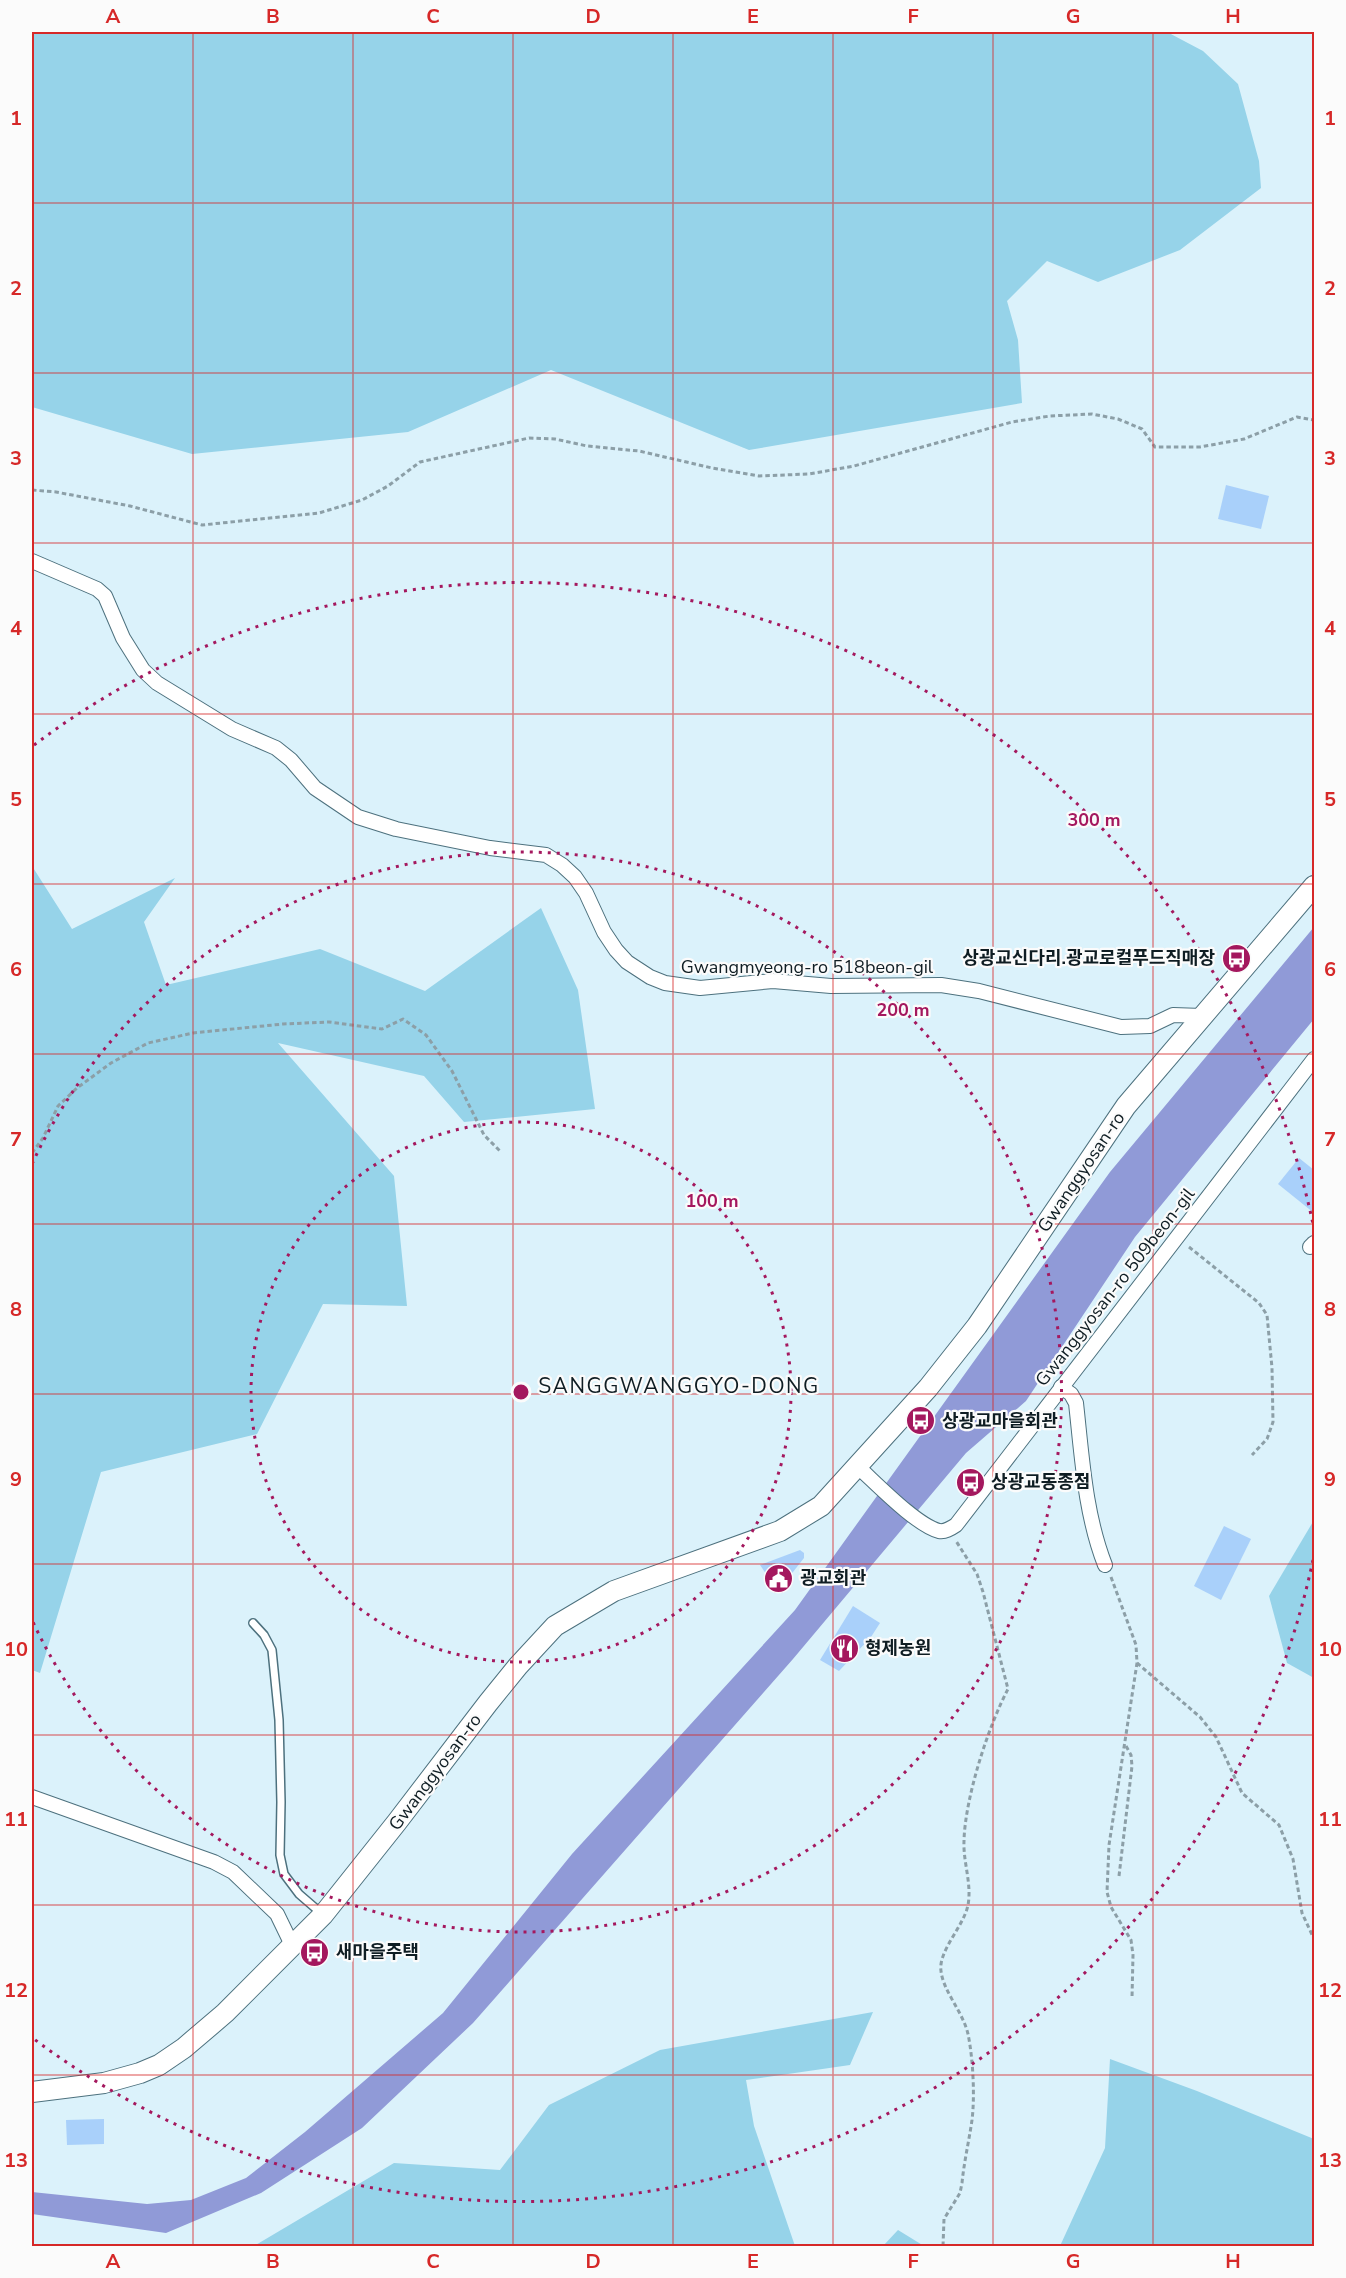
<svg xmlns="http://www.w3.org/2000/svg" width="1346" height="2278" font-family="'Nunito Sans','Noto Sans KR',sans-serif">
<rect width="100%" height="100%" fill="#dbf2fb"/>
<!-- green -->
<g fill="#96d3e9">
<path d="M32 32H1167L1203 51 1238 84 1259 161 1261 188 1180 250 1098 282 1047 261 1007 301 1018 340 1022 403 749 450 551 370 408 432 192 454 32 407Z"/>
<path d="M32 866 72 929 175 878 144 922 166 985 320 949 425 991 541 908 578 990 595 1109 464 1122 424 1076 278 1043 394 1176 407 1306 323 1304 257 1434 101 1472 40 1673 32 1670Z"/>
<path d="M1314 1520V1678L1287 1663 1269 1596Z"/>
<path d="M873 2012 850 2065 746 2080 754 2126 795 2246H254L394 2163 500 2170 549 2105 660 2050Z"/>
<path d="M1110 2059 1197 2091 1314 2139V2246H1060L1105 2148Z"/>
<path d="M898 2230 924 2246H883Z"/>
</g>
<!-- water -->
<path fill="#909ad7" d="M1314 927V1019L1135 1237 1026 1401 966 1453 793 1659 473 2023 362 2128 261 2193 166 2233 32 2214V2192L147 2204 191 2200 246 2178 305 2132 443 2013 572 1854 795 1610 1110 1172Z"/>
<!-- building -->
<g fill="#a9d0fa">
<path d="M1226 485 1269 496 1261 529 1218 519Z"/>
<path d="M1299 1158 1314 1170V1213L1278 1184Z"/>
<path d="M1224 1526 1251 1539 1221 1600 1194 1586Z"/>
<path d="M800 1550 804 1553V1558L778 1591 760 1565Z"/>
<path d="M853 1606 880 1623 871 1637 839 1671 820 1660Z"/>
<path d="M104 2119V2144L67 2145 66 2120Z"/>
</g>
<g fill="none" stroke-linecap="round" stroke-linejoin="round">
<defs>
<path id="lane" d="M253 1623 264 1635 272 1650 279 1720 281 1802 280 1855 284 1874 299 1894 321 1913"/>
<g id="street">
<path d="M32 561 97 589 105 596 123 638 143 670 157 683 232 729 276 748 291 760 315 788 358 817 396 829 490 848 546 855 562 865 575 877 586 893 604 932 616 950 627 962 650 977 665 983 700 988 773 981 831 986 941 985 979 991 1121 1027 1150 1026 1173 1015 1202 1016"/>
<path d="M1310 1247 1314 1243"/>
<path d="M1061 1387 1071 1394 1076 1403C1082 1457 1085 1514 1105 1565"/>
<path d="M857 1466C876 1483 916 1525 939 1531 945 1532 950 1529 956 1525L1314 1059"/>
<path d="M32 1797 214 1862 233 1872 277 1914 293 1947"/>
</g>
<path id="secondary" d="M32 2092 104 2083 140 2073 159 2065 184 2048 225 2013 323 1915 397 1822 488 1703 518 1666 555 1626 614 1591 780 1531 821 1506 928 1388 977 1326 1126 1106 1314 886"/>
</defs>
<!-- lane casing -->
<use href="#lane" stroke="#4d717e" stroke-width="10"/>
<!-- street casing -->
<use href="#street" stroke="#4d717e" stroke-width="16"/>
<!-- secondary casing -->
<use href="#secondary" stroke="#4d717e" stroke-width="22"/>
<!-- path -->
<g stroke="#8c9fa7" stroke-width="3" stroke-dasharray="4.5 3" stroke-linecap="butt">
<path d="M32 490 56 492 130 506 202 525 319 513 362 500 388 486 420 462 529 438 555 439 587 446 639 451 712 468 759 476 809 474 854 466 1012 422 1050 416 1092 414 1118 419 1142 429 1155 447H1200L1244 439 1297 417 1314 420"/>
<path d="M32 1153 43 1138 58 1106 77 1088 111 1063 148 1043 193 1033 283 1024 329 1022 382 1029 403 1019 426 1035 452 1071 484 1135 501 1152"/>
<path d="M1189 1247 1259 1303 1267 1315 1272 1368 1273 1422 1267 1439 1252 1455"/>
<path d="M1111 1577 1136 1645 1137 1663 1109 1845 1107 1892 1111 1907 1131 1940 1133 1955 1132 1998"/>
<path d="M1137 1663 1200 1717 1216 1737 1242 1793 1279 1825 1293 1859 1302 1913 1314 1939"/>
<path d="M1119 1876 1132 1766 1131 1755 1126 1746"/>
<path d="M943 2246 944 2219 960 2193 962 2183C964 2162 969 2141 972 2120 975 2096 973 2058 968 2034 963 2012 943 1991 941 1971 938 1951 964 1926 968 1905 972 1884 963 1862 964 1841 965 1798 988 1727 1008 1689L983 1592 977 1574 956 1541"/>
</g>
<!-- lane -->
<use href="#lane" stroke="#fff" stroke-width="7"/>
<!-- street -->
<use href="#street" stroke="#fff" stroke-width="14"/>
<!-- secondary -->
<use href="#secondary" stroke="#fff" stroke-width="20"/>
</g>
<!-- grid -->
<path fill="none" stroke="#d62828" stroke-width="1.5" stroke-opacity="0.55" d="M193 32V2246M353 32V2246M513 32V2246M673 32V2246M833 32V2246M993 32V2246M1153 32V2246M32 203H1314M32 373H1314M32 543H1314M32 714H1314M32 884H1314M32 1054H1314M32 1224H1314M32 1394H1314M32 1564H1314M32 1735H1314M32 1905H1314M32 2075H1314"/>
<!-- distance rings -->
<g fill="none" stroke="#a4185e" stroke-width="3" stroke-dasharray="3 6">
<circle cx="521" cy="1392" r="270"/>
<path d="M32 1164A540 540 0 1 1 32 1620"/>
<path d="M1313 1560A810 810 0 0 1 34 2039M34 745A810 810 0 0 1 1313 1224"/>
</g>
<!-- icons -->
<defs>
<symbol id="bus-disc" viewBox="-11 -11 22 22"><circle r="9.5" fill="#a4185e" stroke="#fbfbfb"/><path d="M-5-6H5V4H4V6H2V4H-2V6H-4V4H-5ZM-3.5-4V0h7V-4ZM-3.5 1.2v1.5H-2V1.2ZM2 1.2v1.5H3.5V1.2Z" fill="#fff"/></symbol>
<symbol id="civic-disc" viewBox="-11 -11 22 22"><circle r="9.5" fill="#a4185e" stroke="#fbfbfb"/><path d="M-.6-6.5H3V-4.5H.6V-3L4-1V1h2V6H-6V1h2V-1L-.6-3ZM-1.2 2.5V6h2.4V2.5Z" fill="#fff"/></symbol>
<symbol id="restaurant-disc" viewBox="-11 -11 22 22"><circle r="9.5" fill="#a4185e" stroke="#fbfbfb"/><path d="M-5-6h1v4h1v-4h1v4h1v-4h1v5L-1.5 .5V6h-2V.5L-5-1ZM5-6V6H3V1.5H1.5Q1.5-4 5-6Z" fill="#fff"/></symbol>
</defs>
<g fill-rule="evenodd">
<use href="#bus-disc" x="1220" y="942" width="33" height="33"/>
<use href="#bus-disc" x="904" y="1404" width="33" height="33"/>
<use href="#bus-disc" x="954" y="1466" width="33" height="33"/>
<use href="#civic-disc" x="762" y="1562" width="33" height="33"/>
<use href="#restaurant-disc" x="828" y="1632" width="33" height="33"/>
<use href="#bus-disc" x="298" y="1936" width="33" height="33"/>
</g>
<g text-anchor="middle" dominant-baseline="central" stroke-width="4.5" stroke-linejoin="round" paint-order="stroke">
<!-- poi labels -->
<g font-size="18" font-weight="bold" fill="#0f1d23" stroke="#fbfbfb" text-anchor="start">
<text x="1215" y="958" text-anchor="end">상광교신다리.광교로컬푸드직매장</text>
<text x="942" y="1421">상광교마을회관</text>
<text x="991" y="1482">상광교동종점</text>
<text x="800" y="1578">광교회관</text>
<text x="865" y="1648">형제농원</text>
<text x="336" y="1952">새마을주택</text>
</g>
<!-- street labels -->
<g font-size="18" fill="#0f1d23" stroke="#fbfbfb">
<text x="807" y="967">Gwangmyeong-ro 518beon-gil</text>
<text transform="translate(1081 1172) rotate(-56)">Gwanggyosan-ro</text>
<text transform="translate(1115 1287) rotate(-52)">Gwanggyosan-ro 509beon-gil</text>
<text transform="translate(435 1772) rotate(-53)">Gwanggyosan-ro</text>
</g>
<!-- quarter labels -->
<g font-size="21" letter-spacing="1.5" fill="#0f1d23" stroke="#fbfbfb">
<text x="679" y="1386">SANGGWANGGYO-DONG</text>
</g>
</g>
<circle cx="521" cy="1392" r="9" fill="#a4185e" stroke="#fbfbfb" stroke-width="3"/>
<g font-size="18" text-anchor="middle" font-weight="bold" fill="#a4185e" stroke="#fbfbfb" stroke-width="4.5" stroke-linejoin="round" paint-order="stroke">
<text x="1094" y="826">300 m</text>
<text x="903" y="1016">200 m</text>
<text x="712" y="1207">100 m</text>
</g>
<!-- border -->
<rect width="1346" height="2278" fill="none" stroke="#fbfbfb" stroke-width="66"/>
<rect x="33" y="33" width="1280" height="2212" fill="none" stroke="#d62828" stroke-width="2"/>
<g font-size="20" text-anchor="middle" font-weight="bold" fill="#d62828">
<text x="113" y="23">A</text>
<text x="273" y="23">B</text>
<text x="433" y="23">C</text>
<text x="593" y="23">D</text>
<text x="753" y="23">E</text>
<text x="913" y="23">F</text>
<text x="1073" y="23">G</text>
<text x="1233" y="23">H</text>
<text x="16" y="125">1</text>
<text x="1330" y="125">1</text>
<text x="16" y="295">2</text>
<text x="1330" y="295">2</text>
<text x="16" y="465">3</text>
<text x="1330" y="465">3</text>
<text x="16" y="635">4</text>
<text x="1330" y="635">4</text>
<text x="16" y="806">5</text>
<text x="1330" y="806">5</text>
<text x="16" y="976">6</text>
<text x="1330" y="976">6</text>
<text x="16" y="1146">7</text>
<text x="1330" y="1146">7</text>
<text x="16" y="1316">8</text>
<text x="1330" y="1316">8</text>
<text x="16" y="1486">9</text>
<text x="1330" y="1486">9</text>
<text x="16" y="1656">10</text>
<text x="1330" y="1656">10</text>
<text x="16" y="1826">11</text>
<text x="1330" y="1826">11</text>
<text x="16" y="1997">12</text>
<text x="1330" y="1997">12</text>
<text x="16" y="2167">13</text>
<text x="1330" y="2167">13</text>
<text x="113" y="2268">A</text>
<text x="273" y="2268">B</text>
<text x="433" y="2268">C</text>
<text x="593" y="2268">D</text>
<text x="753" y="2268">E</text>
<text x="913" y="2268">F</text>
<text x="1073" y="2268">G</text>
<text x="1233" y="2268">H</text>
</g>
</svg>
